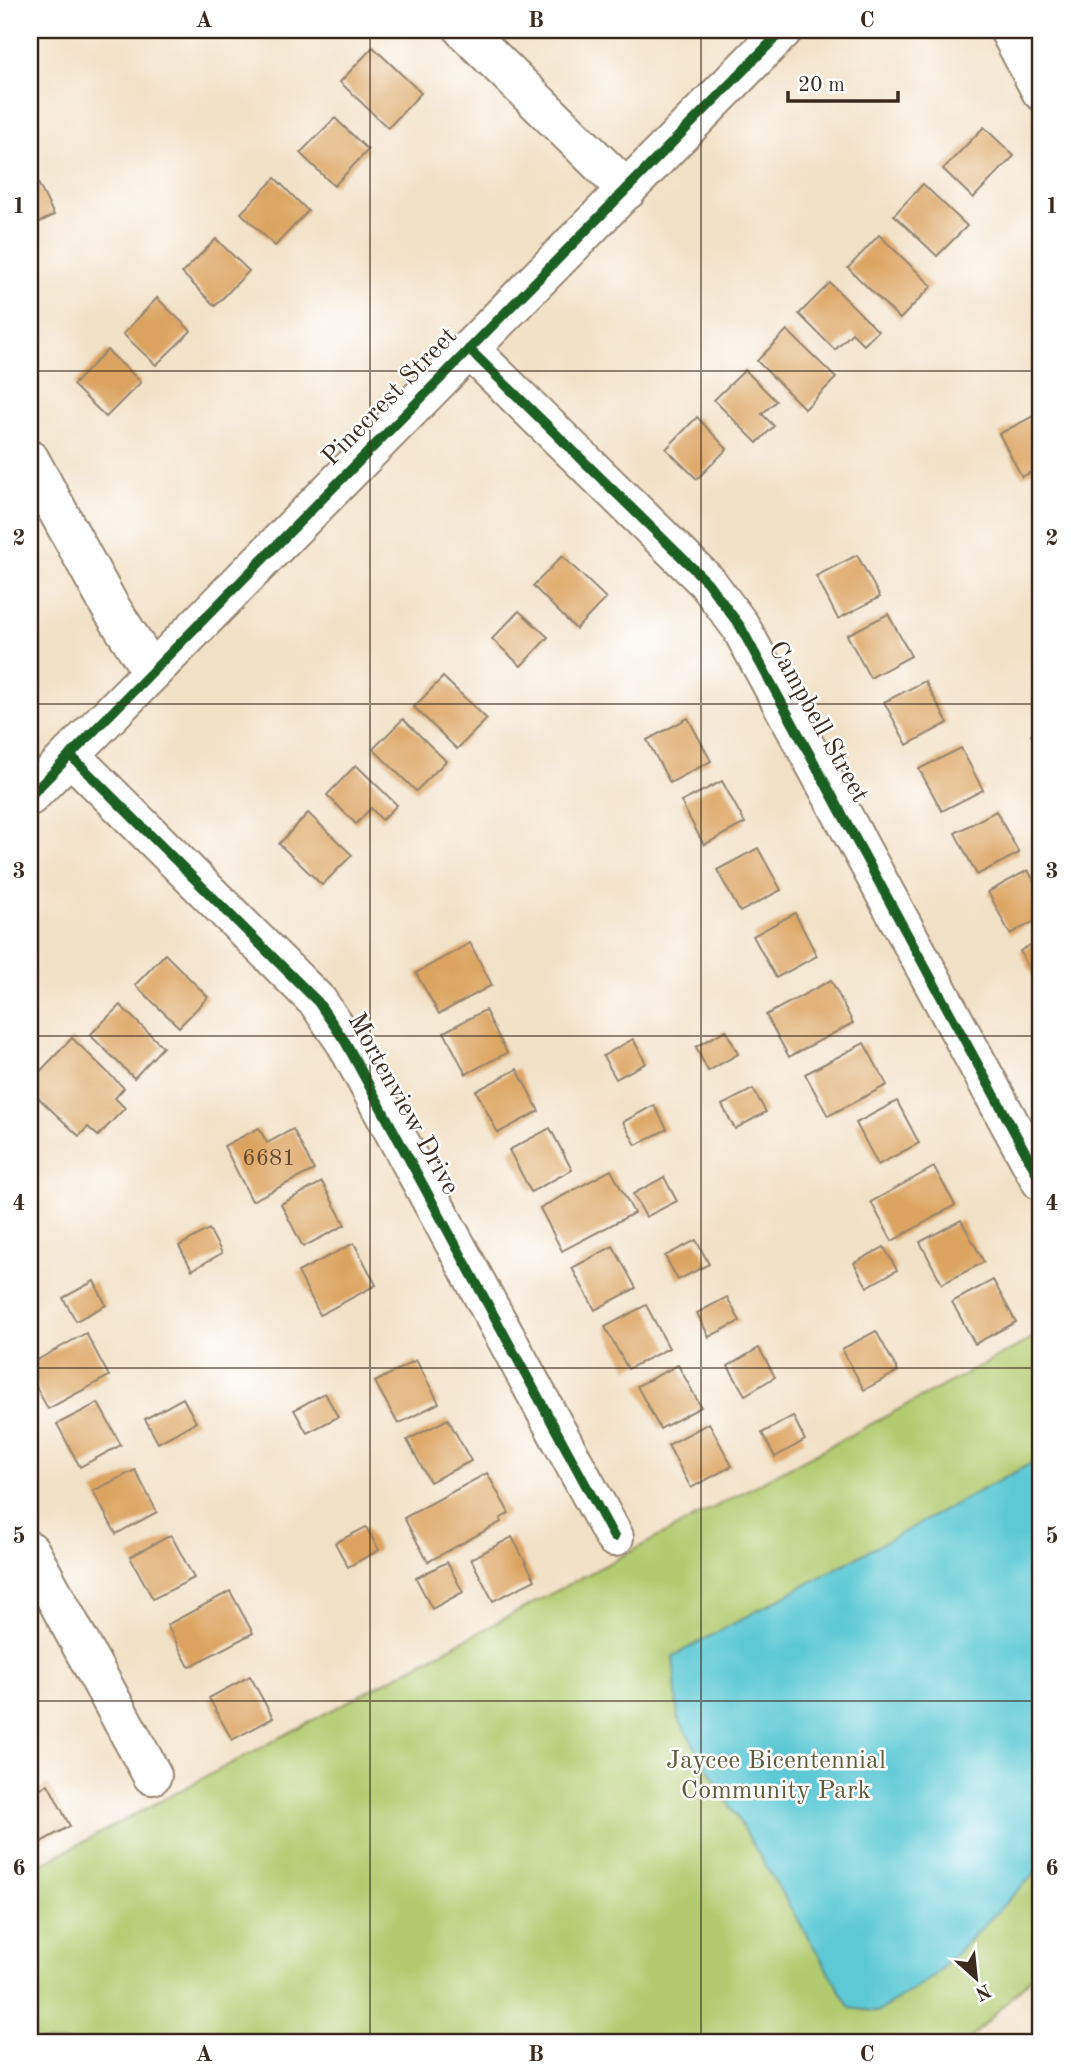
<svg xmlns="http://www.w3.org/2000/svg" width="1071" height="2072" font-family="'Old Standard TT',serif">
<rect width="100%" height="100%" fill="#fff"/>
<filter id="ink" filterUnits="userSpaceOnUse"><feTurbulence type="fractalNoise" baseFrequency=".0143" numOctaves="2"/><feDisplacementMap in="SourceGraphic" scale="14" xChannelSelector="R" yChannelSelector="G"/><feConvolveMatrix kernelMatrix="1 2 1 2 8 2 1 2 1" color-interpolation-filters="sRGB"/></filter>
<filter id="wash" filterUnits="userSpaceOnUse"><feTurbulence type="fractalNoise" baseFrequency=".00686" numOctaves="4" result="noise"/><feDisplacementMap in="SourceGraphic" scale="28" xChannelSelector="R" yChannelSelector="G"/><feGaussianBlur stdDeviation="1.57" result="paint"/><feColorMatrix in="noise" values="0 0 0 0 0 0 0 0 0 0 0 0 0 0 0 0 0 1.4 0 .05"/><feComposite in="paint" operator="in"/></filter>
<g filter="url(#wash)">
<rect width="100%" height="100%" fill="#f2e1c6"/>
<!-- green -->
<path fill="#b3cb70" stroke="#777a47" stroke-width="2" d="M1041 1334V1967L967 2042H30V1870Z"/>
<!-- water -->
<path fill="#5dc9d5" stroke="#4c7a7a" stroke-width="2" d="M1041 1458V1867L933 1977 878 2012 850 2008 678 1718 673 1656Z"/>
<g id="blocks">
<!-- building -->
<g fill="#dca461">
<path d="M373 47 421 93 388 128 340 82Z"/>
<path d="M335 118 368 150 334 186 300 153Z"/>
<path d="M984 127 1014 156 973 198 943 169Z"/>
<path d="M33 173 54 215 30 227V175Z"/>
<path d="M275 178 308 211 275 246 241 213Z"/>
<path d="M923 184 967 226 937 256 894 215Z"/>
<path d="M879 235 932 286 900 319 848 268Z"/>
<path d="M216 239 249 271 215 306 182 273Z"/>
<path d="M830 283 878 331 864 345 852 333 835 350 799 314Z"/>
<path d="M157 298 191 331 156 365 123 334Z"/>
<path d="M787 330 836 378 805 409 757 361Z"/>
<path d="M107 350 141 382 106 417 73 385Z"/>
<path d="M745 370 776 401 762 414 774 426 757 443 714 400Z"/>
<path d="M1041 412V467L1022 477 999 434Z"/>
<path d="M697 417 727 449 697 479 666 449Z"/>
<path d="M857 555 880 597 838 619 816 576Z"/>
<path d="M562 556 606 598 576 629 533 586Z"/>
<path d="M519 611 548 637 521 666 492 639Z"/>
<path d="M888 614 911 656 870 678 847 635Z"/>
<path d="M443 677 487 719 457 749 414 707Z"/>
<path d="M925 681 948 723 907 745 884 702Z"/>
<path d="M688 718 711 761 670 783 647 740Z"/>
<path d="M403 719 446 761 416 791 373 749Z"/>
<path d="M1041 729V754L1031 735Z"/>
<path d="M961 748 983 790 942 811 919 769Z"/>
<path d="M356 765 397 805 382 820 371 808 356 824 327 795Z"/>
<path d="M722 781 745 823 704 845 681 802Z"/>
<path d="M996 811 1019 853 977 875 955 833Z"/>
<path d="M308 813 352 855 322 885 279 844Z"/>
<path d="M758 848 781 890 740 912 717 870Z"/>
<path d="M1028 870 1041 894V918L1010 934 988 892Z"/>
<path d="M795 913 817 956 776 978 753 936Z"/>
<path d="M1041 939V991L1020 951Z"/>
<path d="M470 943 492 985 439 1014 416 973Z"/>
<path d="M165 954 208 997 179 1027 135 985Z"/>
<path d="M831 980 853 1023 789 1057 766 1015Z"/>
<path d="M120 1005 163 1047 134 1078 90 1035Z"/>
<path d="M485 1010 507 1053 466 1074 444 1032Z"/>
<path d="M726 1030 738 1054 708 1071 696 1047Z"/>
<path d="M72 1038 124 1088 115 1098 125 1108 98 1136 88 1127 79 1136 30 1090V1082Z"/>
<path d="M633 1039 646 1063 616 1079 603 1056Z"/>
<path d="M864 1043 887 1085 828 1116 805 1074Z"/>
<path d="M517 1069 539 1111 498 1133 476 1091Z"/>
<path d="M753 1089 766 1112 735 1129 722 1105Z"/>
<path d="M897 1101 919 1143 878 1165 856 1123Z"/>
<path d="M654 1105 667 1129 636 1145 623 1122Z"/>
<path d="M259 1128 267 1143 293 1129 314 1170 252 1201 224 1146Z"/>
<path d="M550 1128 572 1170 531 1192 509 1150Z"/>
<path d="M934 1167 955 1205 892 1241 871 1202Z"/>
<path d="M611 1170 634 1213 562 1251 540 1208Z"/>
<path d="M664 1177 677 1201 646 1217 633 1194Z"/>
<path d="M322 1182 345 1225 303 1247 281 1204Z"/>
<path d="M961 1220 984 1262 942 1284 920 1242Z"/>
<path d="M209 1229 222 1253 192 1270 179 1246Z"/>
<path d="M696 1240 709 1264 678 1280 665 1256Z"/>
<path d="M354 1243 376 1285 320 1315 298 1272Z"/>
<path d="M613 1246 636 1288 595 1310 572 1268Z"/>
<path d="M884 1247 897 1270 867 1287 854 1263Z"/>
<path d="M993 1280 1016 1322 975 1344 952 1302Z"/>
<path d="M94 1281 106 1305 76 1321 63 1298Z"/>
<path d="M727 1297 740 1321 709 1337 697 1313Z"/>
<path d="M646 1305 669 1348 628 1369 605 1327Z"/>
<path d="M876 1331 898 1371 864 1390 842 1349Z"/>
<path d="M86 1333 109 1376 48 1409 30 1376V1364Z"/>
<path d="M759 1348 775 1377 745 1395 728 1366Z"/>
<path d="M416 1360 439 1403 398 1424 375 1382Z"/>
<path d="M678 1365 701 1407 660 1429 637 1386Z"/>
<path d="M325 1393 338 1417 307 1433 294 1410Z"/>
<path d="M183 1398 196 1422 158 1443 145 1419Z"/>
<path d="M98 1403 121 1445 80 1467 57 1424Z"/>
<path d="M793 1416 805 1440 775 1457 762 1433Z"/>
<path d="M448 1419 471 1461 430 1482 407 1440Z"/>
<path d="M709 1423 732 1466 691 1488 668 1445Z"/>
<path d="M135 1470 157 1512 116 1534 93 1491Z"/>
<path d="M487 1473 509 1513 500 1519 501 1522 428 1562 404 1518Z"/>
<path d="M366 1527 379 1550 348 1567 335 1543Z"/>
<path d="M171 1535 194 1578 153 1599 130 1557Z"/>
<path d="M512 1537 535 1580 493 1601 471 1559Z"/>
<path d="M447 1562 463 1592 432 1609 416 1578Z"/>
<path d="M230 1591 253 1633 189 1667 167 1625Z"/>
<path d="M250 1676 273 1718 232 1740 209 1698Z"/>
<path d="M48 1784 70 1826 30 1848V1794Z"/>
</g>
</g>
</g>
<g filter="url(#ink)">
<use href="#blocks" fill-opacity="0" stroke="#968672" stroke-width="2"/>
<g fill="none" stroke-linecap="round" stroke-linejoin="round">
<defs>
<g id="minor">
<path d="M464 30 627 190"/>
<path d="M1009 30 1041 91"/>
<path d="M469 349 707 582 740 626 1041 1181"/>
<path d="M30 460 109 605 152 672"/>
<path d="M70 755 318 1002 346 1043 614 1537"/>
<path d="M30 796 783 30"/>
<path d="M30 1551 152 1775"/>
</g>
</defs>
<!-- minor casing -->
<use href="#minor" stroke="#968672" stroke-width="42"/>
<!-- minor -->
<use href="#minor" stroke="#fff" stroke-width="38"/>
<defs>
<g id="cycleway">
<path d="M469 349 707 582 740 626 1041 1181"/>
<path d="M70 755 318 1002 346 1043 614 1537"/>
<path d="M30 796 783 30"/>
</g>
</defs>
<!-- cycleway casing -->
<use href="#cycleway" stroke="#fff" stroke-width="15"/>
<!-- cycleway -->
<use href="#cycleway" stroke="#1b5e20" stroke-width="10"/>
</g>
</g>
<!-- grid -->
<path fill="none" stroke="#3b2a1e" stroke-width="2" stroke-opacity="0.55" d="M370 30V2042M701 30V2042M30 371H1041M30 704H1041M30 1036H1041M30 1368H1041M30 1701H1041"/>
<g text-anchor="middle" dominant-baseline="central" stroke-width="5" stroke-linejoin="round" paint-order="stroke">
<!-- number labels -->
<g font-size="23" fill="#63482f">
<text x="269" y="1158">6681</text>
</g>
<!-- street labels -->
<g font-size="26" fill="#3b2a1e" stroke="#fff">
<text transform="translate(390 397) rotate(-46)">Pinecrest Street</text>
<text transform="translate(818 722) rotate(61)">Campbell Street</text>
<text transform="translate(403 1104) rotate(61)">Mortenview Drive</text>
</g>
<!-- park labels -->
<g font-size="26" fill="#5f5a37" stroke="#fff">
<text x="776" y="1761">Jaycee Bicentennial<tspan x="776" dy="30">Community Park</tspan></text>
</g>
</g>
<!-- margin -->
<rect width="1071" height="2072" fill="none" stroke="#fff" stroke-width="77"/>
<!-- north arrow -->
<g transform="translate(976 1978) rotate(153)" stroke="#ffffff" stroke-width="5" paint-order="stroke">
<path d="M0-5L12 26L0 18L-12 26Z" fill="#3b2a1e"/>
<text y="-10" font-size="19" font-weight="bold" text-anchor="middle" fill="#3b2a1e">N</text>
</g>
<!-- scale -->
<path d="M788 91v10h110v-10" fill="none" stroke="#3b2a1e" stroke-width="3.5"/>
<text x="798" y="91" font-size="21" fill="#3b2a1e" stroke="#ffffff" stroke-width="5" paint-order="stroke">20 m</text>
<rect x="38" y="38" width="994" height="1996" fill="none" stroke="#3b2a1e" stroke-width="2.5"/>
<g font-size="23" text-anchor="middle" font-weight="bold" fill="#3b2a1e">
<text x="204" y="27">A</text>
<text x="536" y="27">B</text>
<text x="867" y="27">C</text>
<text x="19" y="213">1</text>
<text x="1052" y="213">1</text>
<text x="19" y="545">2</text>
<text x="1052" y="545">2</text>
<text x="19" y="878">3</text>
<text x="1052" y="878">3</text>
<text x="19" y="1210">4</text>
<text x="1052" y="1210">4</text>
<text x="19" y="1543">5</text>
<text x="1052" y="1543">5</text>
<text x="19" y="1875">6</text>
<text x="1052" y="1875">6</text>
<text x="204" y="2061">A</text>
<text x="536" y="2061">B</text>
<text x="867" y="2061">C</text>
</g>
</svg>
